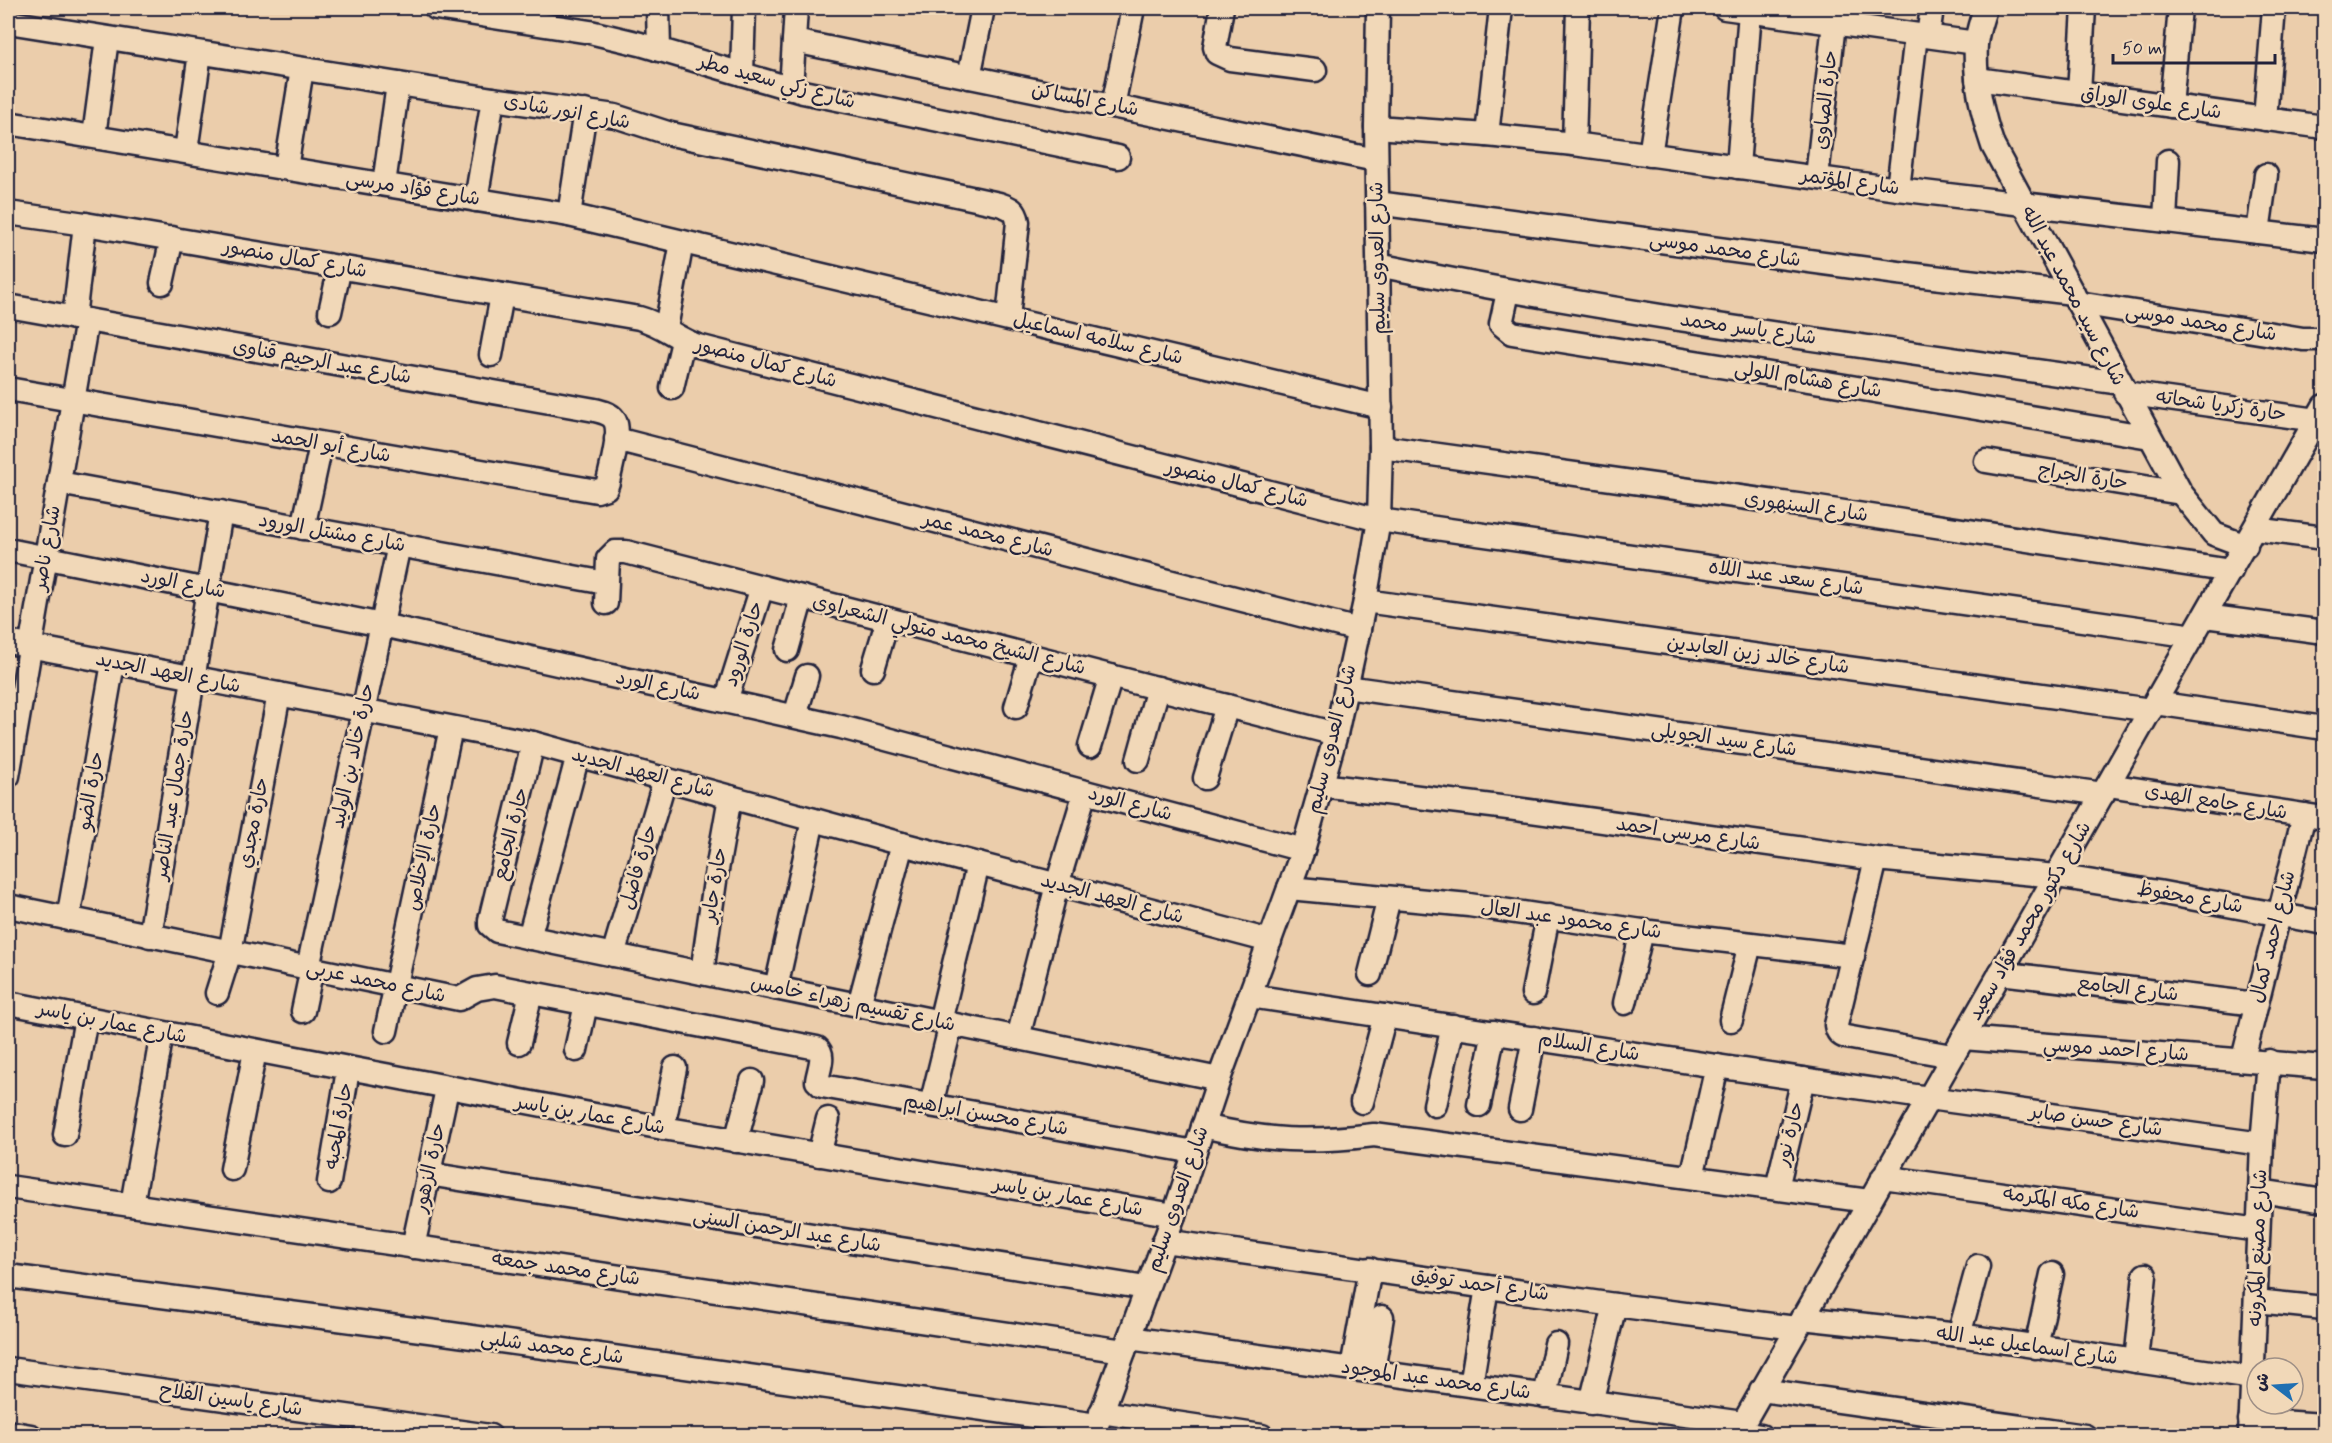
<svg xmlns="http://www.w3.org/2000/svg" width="2332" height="1443" font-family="Mynerve,'Playpen Sans Arabic',sans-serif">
<rect width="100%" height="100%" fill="#ebcdab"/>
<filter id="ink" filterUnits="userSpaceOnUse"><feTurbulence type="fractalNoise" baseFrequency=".0167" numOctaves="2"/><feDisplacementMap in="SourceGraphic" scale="12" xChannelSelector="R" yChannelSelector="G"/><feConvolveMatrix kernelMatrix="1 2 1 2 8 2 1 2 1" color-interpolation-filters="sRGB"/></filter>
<g filter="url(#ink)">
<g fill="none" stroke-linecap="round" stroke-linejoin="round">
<defs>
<g id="street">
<path d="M436 8 590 32 640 44 803 92 1118 157"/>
<path d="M658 8 659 50"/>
<path d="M1222 8 1215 47 1217 53 1230 59 1315 70"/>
<path d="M1725 8 1976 43"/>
<path d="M1985 8C1982 19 1977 32 1976 44 1974 79 1982 114 1993 146L2181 493 2214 534 2246 546"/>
<path d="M8 22 493 99 615 116 671 134 999 204C1011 208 1016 210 1018 222L1008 318"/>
<path d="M1928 36 1932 8"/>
<path d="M794 41 1376 160"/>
<path d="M742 74 744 8"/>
<path d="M969 77 983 8"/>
<path d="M1977 79 2324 127"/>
<path d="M791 89 796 8"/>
<path d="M2079 93 2084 8"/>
<path d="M1113 106 1133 8"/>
<path d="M2171 106 2180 8"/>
<path d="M2265 119 2274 8"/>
<path d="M8 123 569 215 1381 407"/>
<path d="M1376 127 1487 135 1574 144 1898 189 2324 240"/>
<path d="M1487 135 1501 8"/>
<path d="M94 136 107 39"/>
<path d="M1574 144 1578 8"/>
<path d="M186 151 200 53"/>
<path d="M1650 155 1673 8"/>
<path d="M1738 167 1750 11"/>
<path d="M286 168 302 69"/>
<path d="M1817 177 1834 23"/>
<path d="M384 184 398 84"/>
<path d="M1898 189 1916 35"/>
<path d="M476 200 493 99"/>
<path d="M1377 203 1898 273 2073 293"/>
<path d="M8 213 85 224 639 318C662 324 677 339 698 346L1379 520 2194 636"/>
<path d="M569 215 585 111"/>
<path d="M2165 221 2168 161"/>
<path d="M2258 232 2266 175"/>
<path d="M1378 265C1624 316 1872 347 2120 383"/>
<path d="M162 283 172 238"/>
<path d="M1508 292 1501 324 1512 333 1827 383 2150 437"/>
<path d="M2078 303 2303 339H2324"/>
<path d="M8 306 595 410C602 412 611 413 615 421 621 433 611 468 608 482L606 488 597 491 8 389"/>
<path d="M330 312 340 267"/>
<path d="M74 318 85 224"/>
<path d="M666 328 682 242"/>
<path d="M491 355 502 295"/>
<path d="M672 388 683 341"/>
<path d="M2125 393 2317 420"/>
<path d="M616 439 1359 630"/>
<path d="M1381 447 1805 506 2231 571"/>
<path d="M1986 461 2181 493"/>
<path d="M59 483 606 583"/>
<path d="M303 528 321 445"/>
<path d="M2255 529 2324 538"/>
<path d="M8 550 382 625 841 727 1303 850"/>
<path d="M1365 601 2151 710"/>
<path d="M606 603 608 559 615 552H626L1336 734"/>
<path d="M2205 616 2324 632"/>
<path d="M8 642 533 743 902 844 1270 941"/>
<path d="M787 650 802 597"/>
<path d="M873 669 888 619"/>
<path d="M1346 687 2103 794"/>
<path d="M726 701 762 587"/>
<path d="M2155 703 2324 728"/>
<path d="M1016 707 1031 656"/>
<path d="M795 716 807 676"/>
<path d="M533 743 490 920V925L497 931 1219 1079"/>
<path d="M1090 746 1111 676"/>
<path d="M1138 760 1158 688"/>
<path d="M8 776 87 320"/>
<path d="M1205 778 1227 706"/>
<path d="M1321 785 1508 808 1876 859 2056 876 2158 892 2324 923"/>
<path d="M2108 785 2324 818"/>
<path d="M1876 859 1836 1025C1837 1032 1839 1035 1846 1037L1952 1056"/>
<path d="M1289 888 1469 905 1642 931 1853 956"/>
<path d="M8 906 459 999 477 989 495 986 817 1048C826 1055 818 1071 817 1081L822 1086 1195 1152"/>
<path d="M68 919 113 663"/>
<path d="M150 936 221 512"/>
<path d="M529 938 578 755"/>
<path d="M613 955 665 779"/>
<path d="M308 968 399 545"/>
<path d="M702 973 715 881 730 797"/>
<path d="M2000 973 2256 1004"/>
<path d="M1370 974 1389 898"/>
<path d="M776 988 813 820"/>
<path d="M217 993 230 952 279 694"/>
<path d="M1533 993 1548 916"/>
<path d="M1250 996 1929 1098 2262 1144"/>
<path d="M8 1003 663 1128 1174 1215"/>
<path d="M1625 1003 1642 931"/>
<path d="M859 1005 902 844"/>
<path d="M303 1011 312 968"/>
<path d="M1731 1020 1750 944"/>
<path d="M940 1022 978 864"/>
<path d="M386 1031 451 728"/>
<path d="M1018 1038 1057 885 1085 792"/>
<path d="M1963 1038 2324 1067"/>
<path d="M519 1043 531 993"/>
<path d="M576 1050 586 1004"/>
<path d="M2243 1059 2304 815"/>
<path d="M1362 1102 1385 1016"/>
<path d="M931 1105 951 1024"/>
<path d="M1435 1105 1453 1026"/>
<path d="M1479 1105 1494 1032"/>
<path d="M1520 1109 1534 1038"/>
<path d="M1203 1126C1267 1141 1309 1143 1374 1135L1869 1201"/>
<path d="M663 1128 675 1068"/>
<path d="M65 1135 86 1018"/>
<path d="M736 1141 752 1081"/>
<path d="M819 1155 828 1119"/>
<path d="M232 1169 255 1051"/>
<path d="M428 1174 1146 1288"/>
<path d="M1692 1177 1717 1066"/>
<path d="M1883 1177 2258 1230"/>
<path d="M329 1182 348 1070"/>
<path d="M8 1187 1124 1351"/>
<path d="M1777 1188 1803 1079"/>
<path d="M2260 1191 2324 1201"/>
<path d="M132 1205 162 1033"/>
<path d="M1164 1241 1615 1305 1796 1328"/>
<path d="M413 1247 447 1089"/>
<path d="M8 1276 444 1333 1097 1425"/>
<path d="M2256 1301 2324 1308"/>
<path d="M1802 1318 1959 1335 2252 1378"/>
<path d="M1959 1335 1978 1266"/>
<path d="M1129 1338 1743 1423"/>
<path d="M2036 1347 2052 1274"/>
<path d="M2136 1361 2145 1275"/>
<path d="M1352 1368 1370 1269"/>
<path d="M8 1369 490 1436"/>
<path d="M1373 1371 1382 1317"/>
<path d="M1471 1385 1487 1287"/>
<path d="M1761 1390 2085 1436"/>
<path d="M1545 1396 1556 1344"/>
<path d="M1591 1403 1615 1305"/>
<path d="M1101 1412 1262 1436"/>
<path d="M2250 1420 2324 1425"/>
<path d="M8 1432 31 1436"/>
<path d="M1737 1432 1761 1436"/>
<path d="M1093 1436 1174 1215 1219 1079 1303 850 1336 734 1365 601 1379 520 1381 447 1376 127 1378 8"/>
<path d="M1736 1436 2324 406"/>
<path d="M2250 1436 2262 1144 2269 1061"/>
</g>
</defs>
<!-- street casing -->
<use href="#street" stroke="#22223b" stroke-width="27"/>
<!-- street -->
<use href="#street" stroke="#f1d8b8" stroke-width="22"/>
</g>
</g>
<g text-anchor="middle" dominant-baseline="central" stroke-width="5" stroke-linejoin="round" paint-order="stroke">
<!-- street labels -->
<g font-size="20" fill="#22223b" stroke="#f1d8b8">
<text transform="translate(777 82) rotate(15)">شارع زكي سعيد مطر</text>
<text transform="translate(1085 100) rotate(11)">شارع المساكن</text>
<text transform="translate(1826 100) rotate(-84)">حارة الصاوى</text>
<text transform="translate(2151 103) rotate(8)">شارع علوى الوراق</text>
<text transform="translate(567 112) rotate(10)">شارع انور شادى</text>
<text transform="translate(1850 182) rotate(8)">شارع المؤتمر</text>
<text transform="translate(413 189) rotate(9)">شارع فؤاد مرسى</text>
<text transform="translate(1725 250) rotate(8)">شارع محمد موسى</text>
<text transform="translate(1378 258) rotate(-91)">شارع العدوى سليم</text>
<text transform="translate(295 259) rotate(10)">شارع كمال منصور</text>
<text transform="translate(2073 296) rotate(62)">شارع سيد محمد عبد الله</text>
<text transform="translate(2201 323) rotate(9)">شارع محمد موسى</text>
<text transform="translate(1748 329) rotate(8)">شارع ياسر محمد</text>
<text transform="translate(1098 339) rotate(13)">شارع سلامه اسماعيل</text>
<text transform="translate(322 362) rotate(10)">شارع عبد الرحيم قناوى</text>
<text transform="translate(766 363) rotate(15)">شارع كمال منصور</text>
<text transform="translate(1808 380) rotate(9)">شارع هشام اللولى</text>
<text transform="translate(2221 406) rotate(8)">حارة زكريا شحاته</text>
<text transform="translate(331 446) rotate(10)">شارع أبو الحمد</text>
<text transform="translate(2083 477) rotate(9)">حارة الجراج</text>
<text transform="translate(1237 484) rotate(14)">شارع كمال منصور</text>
<text transform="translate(1806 507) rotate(8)">شارع السنهورى</text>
<text transform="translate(332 533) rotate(10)">شارع مشتل الورود</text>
<text transform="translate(988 535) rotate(14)">شارع محمد عمر</text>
<text transform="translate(47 548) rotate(-80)">شارع ناصر</text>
<text transform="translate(1786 578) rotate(8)">شارع سعد عبد اللاه</text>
<text transform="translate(183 584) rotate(11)">شارع الورد</text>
<text transform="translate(949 635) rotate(14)">شارع الشيخ محمد متولي الشعراوى</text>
<text transform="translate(744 644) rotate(-72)">حارة الورود</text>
<text transform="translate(1758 655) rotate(8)">شارع خالد زين العابدين</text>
<text transform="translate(168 673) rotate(11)">شارع العهد الجديد</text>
<text transform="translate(658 686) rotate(12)">شارع الورد</text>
<text transform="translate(1332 739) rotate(-76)">شارع العدوى سليم</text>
<text transform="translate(1724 740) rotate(8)">شارع سيد الجويلى</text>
<text transform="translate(353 756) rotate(-78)">حارة خالد بن الوليد</text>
<text transform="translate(643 773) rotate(15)">شارع العهد الجديد</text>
<text transform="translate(91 791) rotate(-80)">حارة الضو</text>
<text transform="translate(174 795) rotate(-81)">حارة جمال عبد الناصر</text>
<text transform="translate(2216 802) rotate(9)">شارع جامع الهدى</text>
<text transform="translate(1130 804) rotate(15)">شارع الورد</text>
<text transform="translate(254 823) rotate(-79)">حارة مجدي</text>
<text transform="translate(511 834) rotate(-76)">حارة الجامع</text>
<text transform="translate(1688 834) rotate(8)">شارع مرسى احمد</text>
<text transform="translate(424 857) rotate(-78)">حارة الإخلاص</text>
<text transform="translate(639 867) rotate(-73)">حارة فاضل</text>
<text transform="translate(715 885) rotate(-81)">حارة جابر</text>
<text transform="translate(2190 898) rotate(10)">شارع محفوظ</text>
<text transform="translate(1112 899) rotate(15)">شارع العهد الجديد</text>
<text transform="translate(1571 920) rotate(8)">شارع محمود عبد العال</text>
<text transform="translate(2030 921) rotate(-60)">شارع دكتور محمد فؤاد سعيد</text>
<text transform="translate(2273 937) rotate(-76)">شارع احمد كمال</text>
<text transform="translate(376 982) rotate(12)">شارع محمد عربى</text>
<text transform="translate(2128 989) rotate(7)">شارع الجامع</text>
<text transform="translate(853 1004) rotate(12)">شارع تقسيم زهراء خامس</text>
<text transform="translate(112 1023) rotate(11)">شارع عمار بن ياسر</text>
<text transform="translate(1589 1047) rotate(9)">شارع السلام</text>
<text transform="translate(2116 1050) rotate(4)">شارع احمد موسي</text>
<text transform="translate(590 1115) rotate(10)">شارع عمار بن ياسر</text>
<text transform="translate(986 1115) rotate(10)">شارع محسن ابراهيم</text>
<text transform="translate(2096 1121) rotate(8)">شارع حسن صابر</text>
<text transform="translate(339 1126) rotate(-80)">حارة المحبه</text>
<text transform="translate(1790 1134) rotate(-76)">حارة نور</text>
<text transform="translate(430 1168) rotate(-78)">حارة الزهور</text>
<text transform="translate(1068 1197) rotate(10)">شارع عمار بن ياسر</text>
<text transform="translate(1178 1199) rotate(-71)">شارع العدوى سليم</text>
<text transform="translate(2071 1203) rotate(8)">شارع مكه المكرمه</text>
<text transform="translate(787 1231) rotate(9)">شارع عبد الرحمن السنى</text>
<text transform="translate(2258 1248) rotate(-88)">شارع مصنع المكرونه</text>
<text transform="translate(566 1269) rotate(8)">شارع محمد جمعه</text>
<text transform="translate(1480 1285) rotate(8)">شارع أحمد توفيق</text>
<text transform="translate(2027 1346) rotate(8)">شارع اسماعيل عبد الله</text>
<text transform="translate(552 1348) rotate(8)">شارع محمد شلبى</text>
<text transform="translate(1436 1380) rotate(8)">شارع محمد عبد الموجود</text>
<text transform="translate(231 1400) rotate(8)">شارع ياسين الفلاح</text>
</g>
</g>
<!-- margin -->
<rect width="2332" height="1443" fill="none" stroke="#f1d8b8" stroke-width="30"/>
<rect x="15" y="15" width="2302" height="1413" fill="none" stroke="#22223b" stroke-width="2" filter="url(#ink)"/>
<!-- north arrow -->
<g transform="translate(2275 1386) rotate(287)"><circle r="28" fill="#f1d8b8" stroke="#9e8f86" stroke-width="1.5"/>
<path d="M0-4.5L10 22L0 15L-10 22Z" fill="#1f6fb2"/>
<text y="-9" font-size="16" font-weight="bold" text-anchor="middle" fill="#22223b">ش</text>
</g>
<!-- scale -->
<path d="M2113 54v9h162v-9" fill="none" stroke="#22223b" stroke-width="3"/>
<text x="2122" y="54" font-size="18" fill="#22223b" stroke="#f1d8b8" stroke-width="4.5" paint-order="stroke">50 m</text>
</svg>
